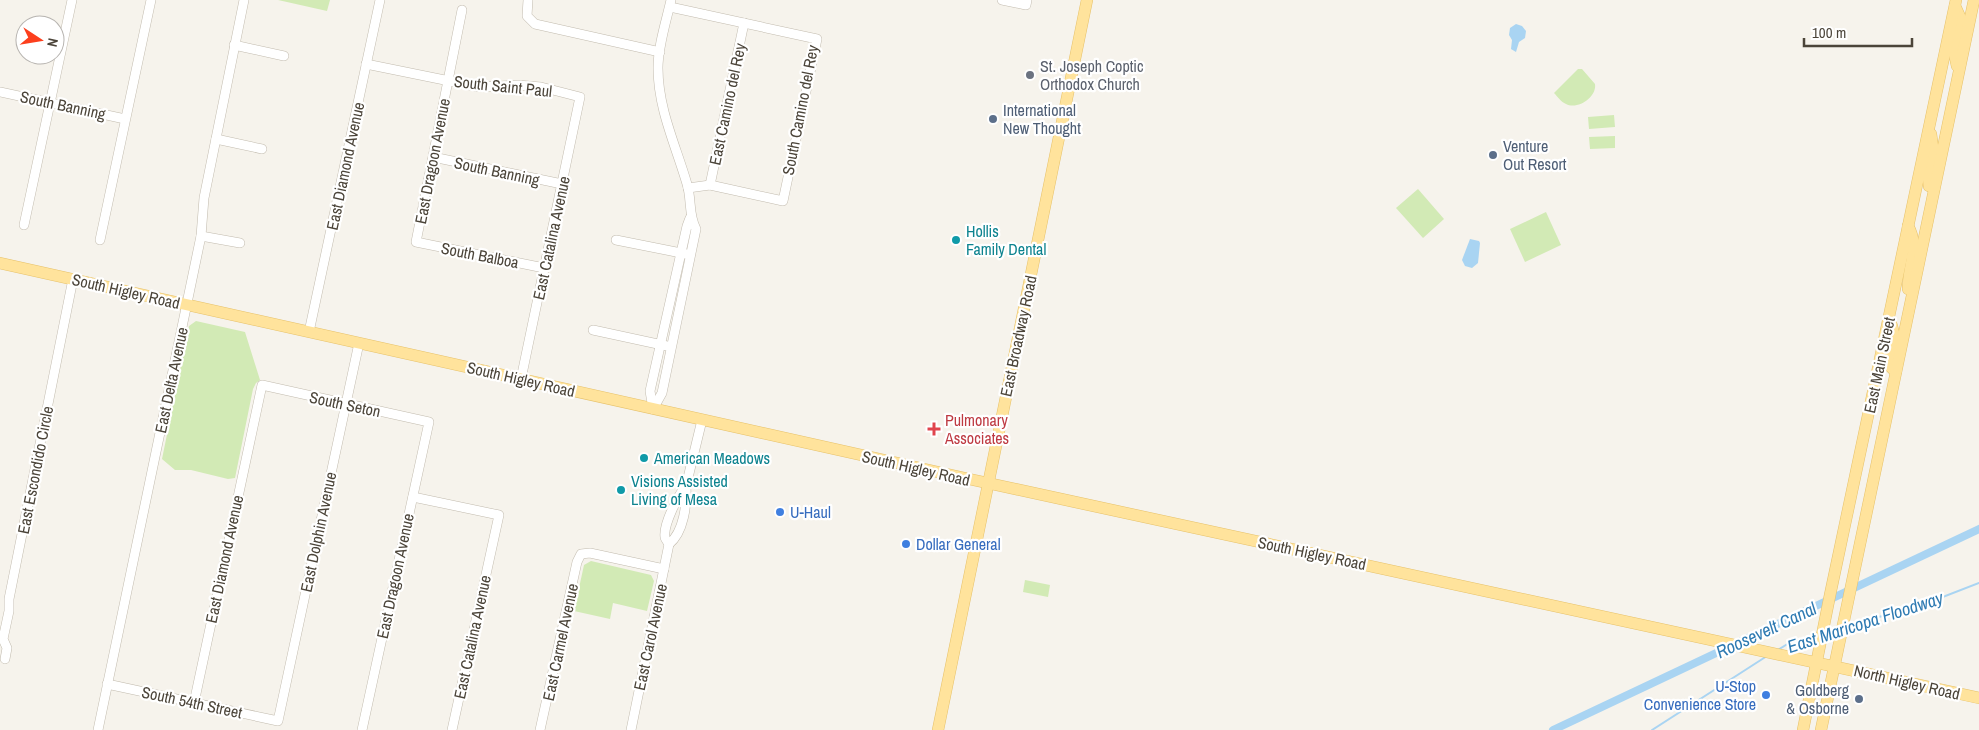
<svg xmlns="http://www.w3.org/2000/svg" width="1979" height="730" font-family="'Archivo Narrow',sans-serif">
<rect width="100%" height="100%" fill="#f6f3ec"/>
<!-- green -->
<g fill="#d2eab5">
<path d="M278 0H330L327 11Z"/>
<path d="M1578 69H1582L1595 84C1597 97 1578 110 1566 104 1561 102 1558 97 1554 93Z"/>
<path d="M1614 115 1615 127 1589 129 1588 117Z"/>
<path d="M1615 136V148L1590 149 1589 137Z"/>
<path d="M1418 189 1444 219 1423 238 1396 208Z"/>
<path d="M1546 212 1561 245 1525 262 1510 229Z"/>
<path d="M196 321 245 332 260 380 256 383 253 389 235 478 228 479 191 470H175L162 459 189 326Z"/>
<path d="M591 561 651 575 654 581 647 611 613 603 610 619 574 611 584 565Z"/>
<path d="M1025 580 1050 585 1048 597 1023 592Z"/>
</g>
<!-- water -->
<g fill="#a9d4f2">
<path d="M1516 24 1522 26 1526 31 1525 38 1519 42 1516 52 1511 49 1512 40 1509 35 1510 28Z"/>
<path d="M1470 239 1479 241 1480 243 1478 263 1472 268 1465 266 1462 260Z"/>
</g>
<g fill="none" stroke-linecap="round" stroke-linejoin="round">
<!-- stream -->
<g stroke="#a9d4f2" stroke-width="2">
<path d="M1848 625 1917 607 1979 583"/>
<path d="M1827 632 1839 628"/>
<path d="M1778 650 1789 643 1817 634"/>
<path d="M1652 730 1767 656"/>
</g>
<!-- canal -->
<path stroke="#a9d4f2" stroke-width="8" d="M1553 730 1979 529"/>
<defs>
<g id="minor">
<path d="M528 0 527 16 535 24 660 52"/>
<path d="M1002 0 1026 5 1027 0"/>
<path d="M670 7 817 39 783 201 710 185 688 188"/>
<path d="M462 10 416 242 544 268"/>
<path d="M234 45 284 56"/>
<path d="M366 64 479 87 518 85 541 87 580 97 521 379"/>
<path d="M0 92 125 119"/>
<path d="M216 139 262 149"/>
<path d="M433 157 562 184"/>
<path d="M710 185 744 23"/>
<path d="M24 225 72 0"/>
<path d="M201 236 240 243"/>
<path d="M100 240 151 0"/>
<path d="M616 240 686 254"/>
<path d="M593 330 667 346"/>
<path d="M309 332 380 0"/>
<path d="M653 409 662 393 696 229C688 214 692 200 687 184 676 146 658 109 658 68 658 46 666 22 671 0"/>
<path d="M653 409 650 391 687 226 690 218"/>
<path d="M413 497 499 515 452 730"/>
<path d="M669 544C684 532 687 504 686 486L702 420"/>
<path d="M5 659 7 648 3 639 9 611V599L73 279"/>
<path d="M107 684 278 721 359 343"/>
<path d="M194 703 262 385 429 422 362 730"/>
<path d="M98 730 201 236 204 198 244 0"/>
<path d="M540 730 577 562 581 554 590 553 664 569"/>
<path d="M631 730 669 544C668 542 665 539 665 537 663 525 678 495 686 486"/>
</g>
<g id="major">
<path d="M1955 6 1960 17 1954 52 1957 66"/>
<path d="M1931 134 1933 149 1928 172 1929 186 1934 188"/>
<path d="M1908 226C1920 246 1908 267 1908 289"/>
<path d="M0 263 969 479 1979 698"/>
<path d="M1889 319C1891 323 1893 329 1894 334 1895 346 1881 365 1896 371"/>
<path d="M938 730 1087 0"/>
<path d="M1803 730 1830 595 1956 0"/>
<path d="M1821 730 1974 0"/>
</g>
</defs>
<!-- minor casing -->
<use href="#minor" stroke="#c2bbae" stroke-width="10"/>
<!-- major casing -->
<use href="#major" stroke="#e6c16a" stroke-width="12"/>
<!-- minor -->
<use href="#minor" stroke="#fff" stroke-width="9"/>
<!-- major -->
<use href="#major" stroke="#ffe39c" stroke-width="11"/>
</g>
<!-- markers -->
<circle fill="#6b7280" stroke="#fff" stroke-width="2" cx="1030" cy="75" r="5"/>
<g fill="#5c6f8a" stroke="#fff" stroke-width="2">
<circle cx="993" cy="119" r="5"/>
<circle cx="1493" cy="155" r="5"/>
<circle cx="1859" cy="699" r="5"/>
</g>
<g fill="#0f9aa8" stroke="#fff" stroke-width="2">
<circle cx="956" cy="240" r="5"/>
<circle cx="644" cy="458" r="5"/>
<circle cx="621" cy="490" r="5"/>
</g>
<path fill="#e0444e" stroke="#fff" stroke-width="2" d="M931.5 421.5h5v5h5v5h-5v5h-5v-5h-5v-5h5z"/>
<g fill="#3f7fe0" stroke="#fff" stroke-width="2">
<circle cx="780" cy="512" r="5"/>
<circle cx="906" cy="544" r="5"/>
<circle cx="1766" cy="695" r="5"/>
</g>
<g text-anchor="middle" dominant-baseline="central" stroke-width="4.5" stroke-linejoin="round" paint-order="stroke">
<!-- worship labels -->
<g font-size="16" fill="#5b616d" stroke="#fff" text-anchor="start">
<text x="1040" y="66">St. Joseph Coptic<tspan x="1040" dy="18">Orthodox Church</tspan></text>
</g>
<!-- street labels -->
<g font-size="16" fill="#4b4439" stroke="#fff">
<text transform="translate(503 86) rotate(6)">South Saint Paul</text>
<text transform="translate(727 104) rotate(-78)">East Camino del Rey</text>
<text transform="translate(63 105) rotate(12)">South Banning</text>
<text transform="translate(800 110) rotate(-79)">South Camino del Rey</text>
<text transform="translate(432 161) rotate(-79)">East Dragoon Avenue</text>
<text transform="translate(345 166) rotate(-78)">East Diamond Avenue</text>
<text transform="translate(497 171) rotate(12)">South Banning</text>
<text transform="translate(551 238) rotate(-78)">East Catalina Avenue</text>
<text transform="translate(480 255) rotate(11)">South Balboa</text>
<text transform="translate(126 291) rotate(13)">South Higley Road</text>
<text transform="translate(1018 336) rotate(-78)">East Broadway Road</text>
<text transform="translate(1879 365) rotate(-78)">East Main Street</text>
<text transform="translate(521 379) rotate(13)">South Higley Road</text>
<text transform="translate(171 380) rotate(-78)">East Delta Avenue</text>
<text transform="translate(345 404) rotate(12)">South Seton</text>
<text transform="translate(916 468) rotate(13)">South Higley Road</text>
<text transform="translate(35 470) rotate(-79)">East Escondido Circle</text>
<text transform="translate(318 532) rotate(-78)">East Dolphin Avenue</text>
<text transform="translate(1312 553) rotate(12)">South Higley Road</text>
<text transform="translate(224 559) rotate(-78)">East Diamond Avenue</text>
<text transform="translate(395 576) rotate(-78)">East Dragoon Avenue</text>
<text transform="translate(472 637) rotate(-78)">East Catalina Avenue</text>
<text transform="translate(650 637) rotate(-78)">East Carol Avenue</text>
<text transform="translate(560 642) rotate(-78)">East Carmel Avenue</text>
<text transform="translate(1907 682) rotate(13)">North Higley Road</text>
<text transform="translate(192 702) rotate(12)">South 54th Street</text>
</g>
<!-- service labels -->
<g font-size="16" fill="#4e5e75" stroke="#fff" text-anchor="start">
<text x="1003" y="110">International<tspan x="1003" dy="18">New Thought</tspan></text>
<text x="1503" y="146">Venture<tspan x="1503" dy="18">Out Resort</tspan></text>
<text x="1849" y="690" text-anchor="end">Goldberg<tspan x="1849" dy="18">&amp; Osborne</tspan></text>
</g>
<!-- culture labels -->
<g font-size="16" fill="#0d838f" stroke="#fff" text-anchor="start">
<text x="966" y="231">Hollis<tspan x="966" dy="18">Family Dental</tspan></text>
<text x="654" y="458">American Meadows</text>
<text x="631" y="481">Visions Assisted<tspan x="631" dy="18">Living of Mesa</tspan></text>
</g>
<!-- health labels -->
<g font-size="16" fill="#be3a42" stroke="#fff" text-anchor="start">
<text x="945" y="420">Pulmonary<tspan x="945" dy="18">Associates</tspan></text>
</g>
<!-- shop labels -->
<g font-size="16" fill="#366cbe" stroke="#fff" text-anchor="start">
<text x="790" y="512">U-Haul</text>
<text x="916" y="544">Dollar General</text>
<text x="1756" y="686" text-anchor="end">U-Stop<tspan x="1756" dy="18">Convenience Store</tspan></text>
</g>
<!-- water labels -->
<g font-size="18" font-style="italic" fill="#2e7ab2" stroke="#fff">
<text transform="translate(1865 622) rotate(-18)">East Maricopa Floodway</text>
<text transform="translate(1766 630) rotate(-25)">Roosevelt Canal</text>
</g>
</g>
<!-- north arrow -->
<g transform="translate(40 40) rotate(102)"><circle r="24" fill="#ffffff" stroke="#b7b4b0"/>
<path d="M0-4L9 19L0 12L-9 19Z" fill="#fc3f1d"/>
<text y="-8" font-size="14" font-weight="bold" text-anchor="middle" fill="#4b4439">N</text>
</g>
<!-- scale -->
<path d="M1804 38v8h108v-8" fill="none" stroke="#4b4439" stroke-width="2.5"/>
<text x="1812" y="38" font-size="15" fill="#4b4439" stroke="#ffffff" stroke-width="4" paint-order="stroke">100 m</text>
</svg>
